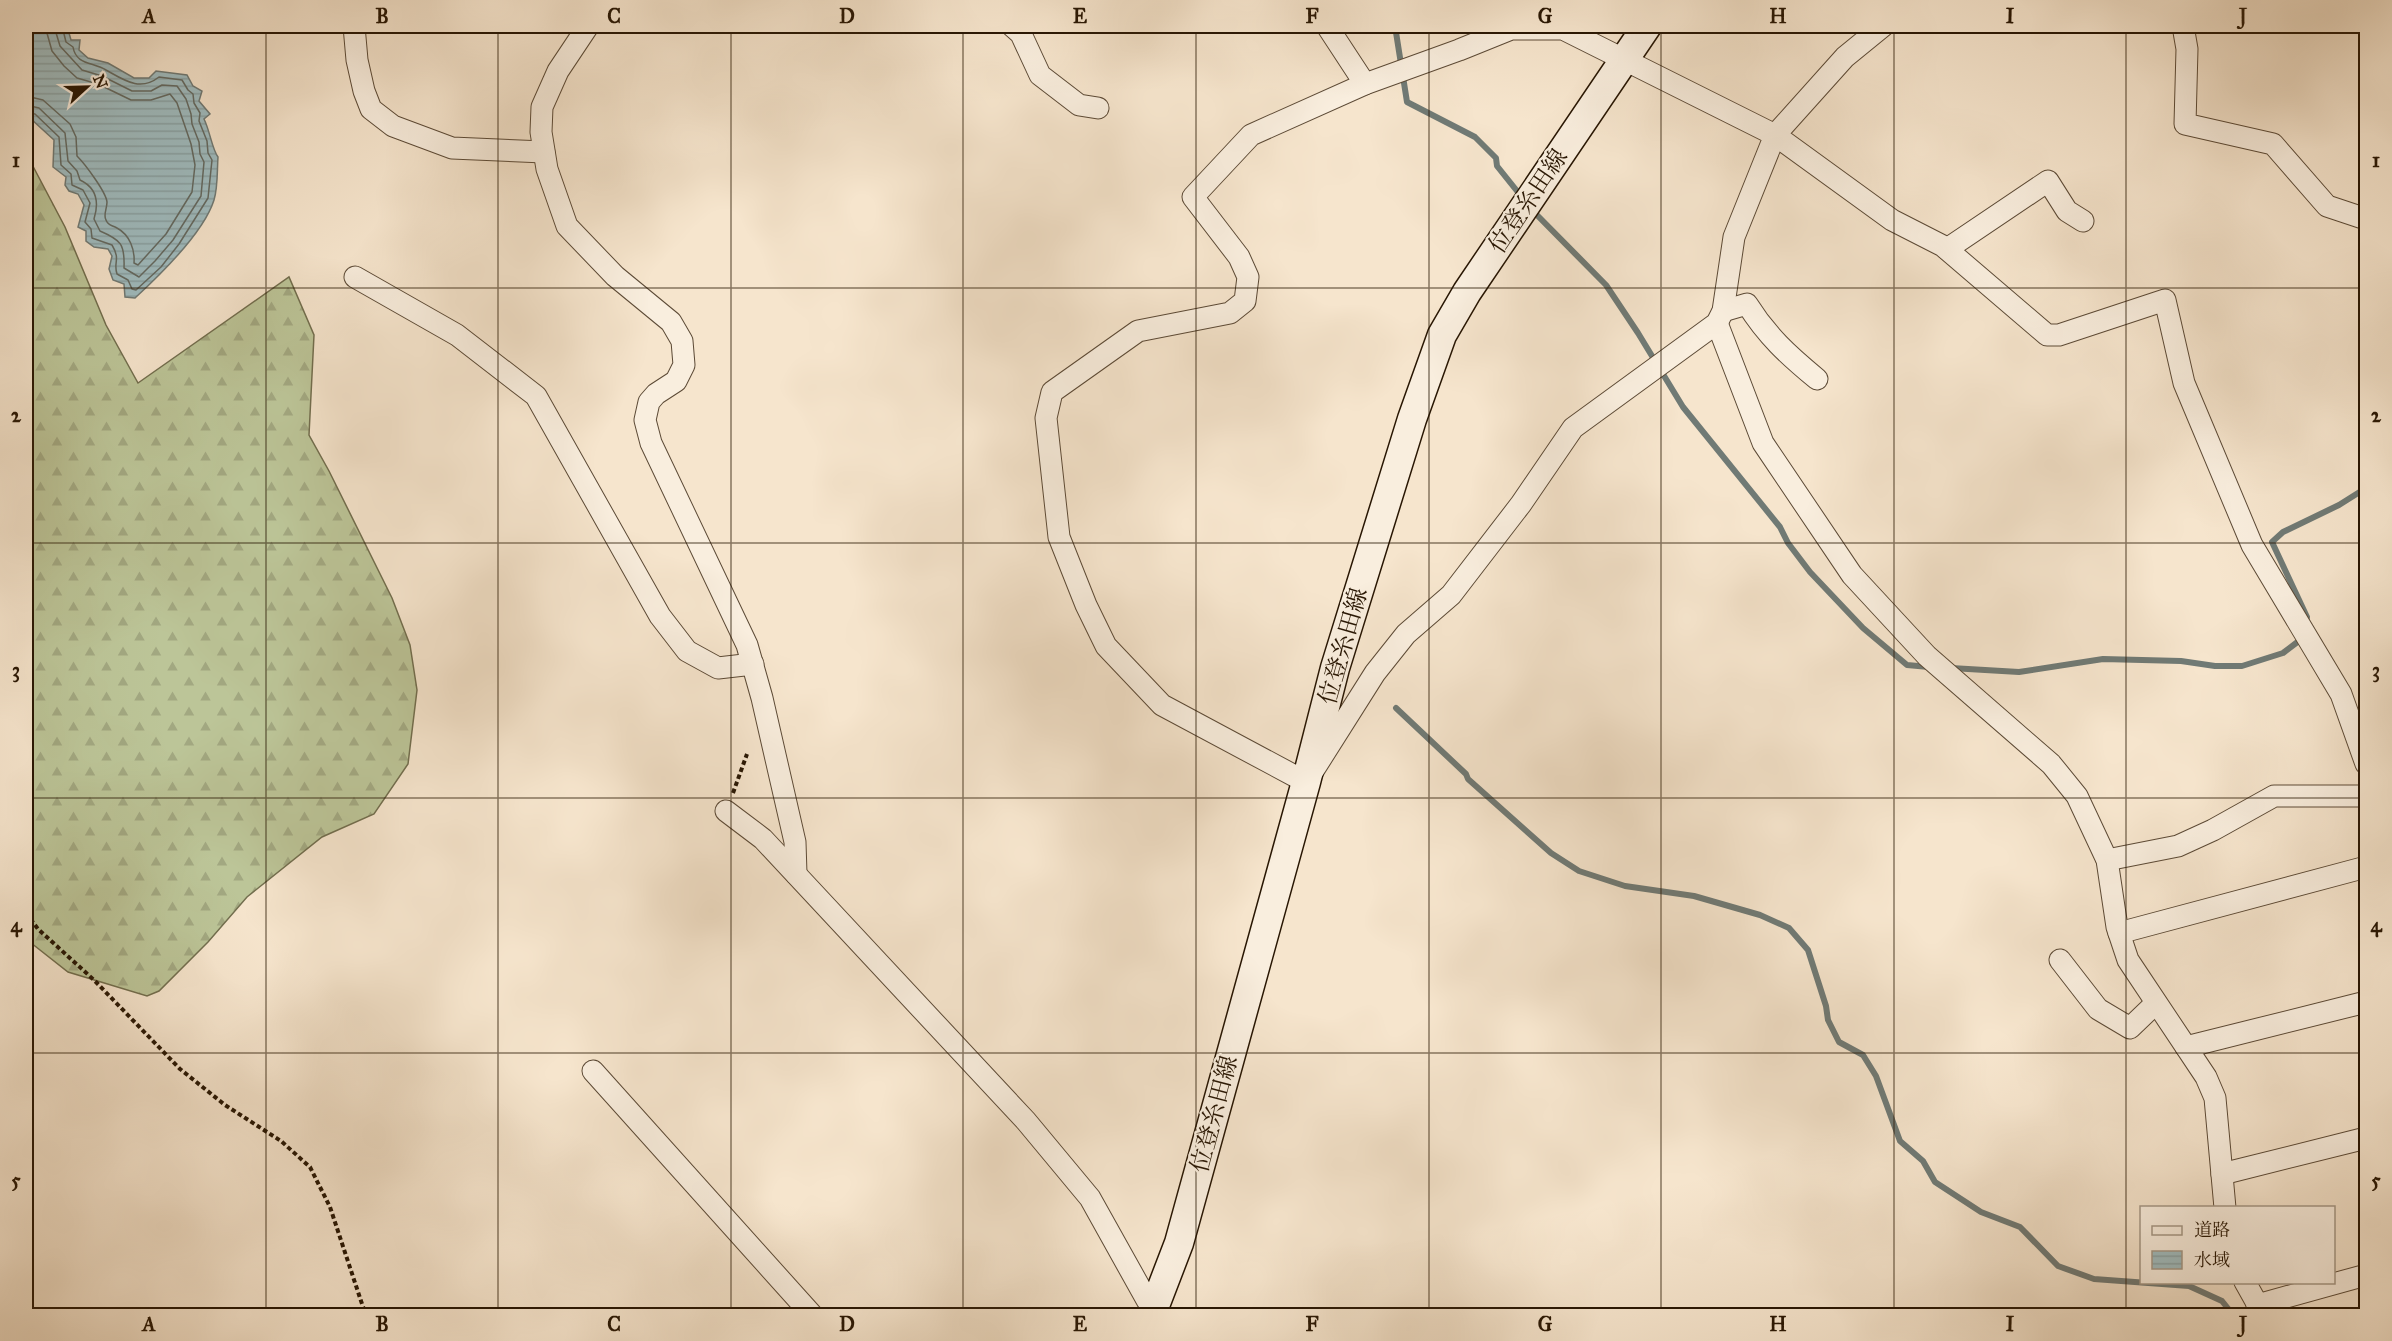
<svg xmlns="http://www.w3.org/2000/svg" width="2392" height="1341" font-family="'IM FELL Great Primer','Noto Serif JP',serif">
<defs>
<pattern id="forest-firs" width="22" height="20" patternUnits="userSpaceOnUse" patternTransform="scale(1.5)"><rect width="22" height="20" fill="#bcc598"/><path d="M5 1l3.5 6h-7zM16 11l3.5 6h-7z" fill="#a2a881"/></pattern>
<pattern id="water-rules" width="6" height="5" patternUnits="userSpaceOnUse" patternTransform="scale(1.5)"><rect width="6" height="5" fill="#a0bdc1"/><path d="M0 2.5h6" fill="none" stroke="#8aa2a4"/></pattern>
</defs>
<rect width="100%" height="100%" fill="#f6e5cd"/>
<filter id="stains"><feTurbulence type="fractalNoise" baseFrequency=".00333" numOctaves="4"/><feColorMatrix values="0 0 0 0 .2 0 0 0 0 .09 0 0 0 0 .02 0 0 0 .5 -.17"/></filter>
<radialGradient id="worn" r=".72"><stop offset=".6" stop-color="#630" stop-opacity="0"/><stop offset="1" stop-color="#630" stop-opacity=".3"/></radialGradient>
<!-- forest -->
<path fill="url(#forest-firs)" stroke="#726e4e" stroke-width="1.5" d="M26 153 65 227 106 325 138 383 289 277 314 335 309 435 329 471 392 598 410 645 417 690 408 764 374 814 322 837 247 897 208 942 159 991 147 996 68 972 26 939Z"/>
<!-- water -->
<path fill="url(#water-rules)" stroke="#707a75" stroke-width="1.5" d="M26 26H67L71 40H80L79 50 88 58 108 63 134 78H149L156 71 187 75 193 86 202 91 199 101 210 114 204 119C210 131 212 149 218 157 217 171 218 187 214 200 204 232 160 275 135 298L125 297 124 284 113 280 109 269 112 256 108 249 94 247 86 241V231L78 227 84 205 78 194 69 191 65 185 66 177 53 167 54 140 31 119 26 118Z"/>
<g fill="none" stroke-linecap="round" stroke-linejoin="round">
<!-- shore -->
<g stroke="#646a62" stroke-width="1.5">
<path d="M26 96 43 100 70 124 76 137 77 156C85 164 106 192 107 202 107 209 103 215 106 220 108 226 112 225 117 228 130 235 135 250 134 263L138 265 166 234 192 192 195 165 191 144 177 103 170 94 151 100H131L98 84 77 78 64 66 52 51 45 26"/>
<path d="M26 105 39 108 65 133 68 161 77 171 80 180C97 188 99 203 94 219L100 231C121 240 125 244 124 268L139 277 155 261 173 240 201 196 204 162 200 154 199 142 192 124 191 114 186 99 177 86 162 85 151 91H132L102 76 82 70 60 46 54 26"/>
<path d="M26 113 35 114 59 137 61 165 71 174 72 185 83 190 90 203 85 222 91 229 92 238 112 245C121 260 113 262 117 274L128 280 132 289 136 290 161 267 179 244 208 198 212 160 208 153 207 141 199 121 200 113 194 103 193 94 188 90 182 80 159 77C140 92 124 80 106 70 93 62 76 65 73 47L66 42 62 26"/>
</g>
<!-- stream -->
<g stroke="#707a75" stroke-width="6">
<path d="M1395 26 1407 102 1475 137 1496 158 1497 166 1521 196"/>
<path d="M1531 209 1606 285 1638 333 1683 407 1780 527 1788 543 1810 572 1863 628 1907 665 1929 667"/>
<path d="M2306 621 2307 617 2272 542 2283 532 2339 505 2366 488"/>
<path d="M1951 668 2019 672 2103 659 2181 661 2215 666H2242L2283 653 2304 637"/>
<path d="M1396 708 1466 774 1468 779 1551 853 1579 871 1625 886 1694 896 1760 915 1789 928 1808 950 1826 1006 1828 1020 1839 1042 1863 1055 1876 1076 1900 1141 1923 1161 1935 1182 1981 1212 2020 1227 2058 1266 2094 1279 2189 1286 2222 1301 2234 1316"/>
</g>
<defs>
<g id="street">
<path d="M354 26 357 60 364 91 371 109 393 126 452 148 544 152"/>
<path d="M588 26 558 71 542 107 541 132 547 169 567 226 615 276 671 322 682 341 684 365 676 381 656 394 649 402 645 420 651 443 747 645 762 698 795 842 796 874"/>
<path d="M1012 26 1021 34 1040 75 1079 105 1098 108"/>
<path d="M1327 26 1365 84"/>
<path d="M1883 26 1845 57 1775 135 1734 237 1723 311 1717 323 1573 428 1521 504 1451 595 1406 634 1375 673 1306 782 1162 705 1106 646 1086 605 1059 537 1046 418 1052 392 1138 331 1230 313 1245 301 1248 277 1239 257 1193 197 1251 135 1365 84 1459 50 1511 29H1563L1775 135 1892 220 1943 246 2047 335H2059L2165 300 2184 383 2252 545 2341 694 2366 764"/>
<path d="M2183 26 2187 49 2185 124 2273 144 2327 206 2366 219"/>
<path d="M1947 249 2048 181 2067 211 2083 221"/>
<path d="M355 277 457 335 536 396 660 616 687 651 718 668 753 664"/>
<path d="M1723 311 1747 304C1767 336 1788 355 1817 379"/>
<path d="M1717 323 1763 443 1852 575 1927 656 2051 764 2077 796 2107 860 2117 927 2128 960 2206 1077 2215 1098 2225 1208"/>
<path d="M726 811 763 839 1026 1121 1090 1198 1153 1311"/>
<path d="M2107 860 2178 846 2213 830 2274 796H2366"/>
<path d="M2119 933 2366 867"/>
<path d="M2060 960 2098 1009 2130 1028 2156 1003"/>
<path d="M2186 1047 2366 1002"/>
<path d="M593 1071 813 1316"/>
<path d="M2222 1174 2366 1138"/>
<path d="M2245 1282 2264 1316"/>
<path d="M2257 1305 2366 1275"/>
</g>
<path id="secondary" d="M1151 1316 1179 1243 1306 782 1335 668 1412 419 1442 335 1467 292 1647 26"/>
</defs>
<!-- street casing -->
<use href="#street" stroke="#5c4a36" stroke-width="23"/>
<!-- secondary casing -->
<use href="#secondary" stroke="#281603" stroke-width="31"/>
<!-- path -->
<g stroke="#281603" stroke-width="4" stroke-dasharray="4.5 3" stroke-linecap="butt">
<path d="M733 793 747 754"/>
<path d="M26 913 38 929 94 980 180 1069 225 1105 281 1141 310 1167 330 1207 363 1307 369 1316"/>
</g>
<!-- street -->
<use href="#street" stroke="#f9eede" stroke-width="21"/>
<!-- secondary -->
<use href="#secondary" stroke="#f9eede" stroke-width="28"/>
</g>
<!-- grid -->
<path fill="none" stroke="#281603" stroke-width="1.5" stroke-opacity="0.55" d="M266 26V1316M498 26V1316M731 26V1316M963 26V1316M1196 26V1316M1429 26V1316M1661 26V1316M1894 26V1316M2126 26V1316M26 288H2366M26 543H2366M26 798H2366M26 1053H2366"/>
<g text-anchor="middle" dominant-baseline="central" stroke-width="4.5" stroke-linejoin="round" paint-order="stroke">
<!-- street labels -->
<g font-size="24" fill="#281603" stroke="#f9eede">
<text transform="translate(1528 201) rotate(-56)">位登糸田線</text>
<text transform="translate(1343 646) rotate(-74)">位登糸田線</text>
<text transform="translate(1214 1114) rotate(-75)">位登糸田線</text>
</g>
</g>
<!-- margin -->
<rect width="2392" height="1341" fill="none" stroke="#f6e5cd" stroke-width="66"/>
<!-- legend -->
<rect x="2140" y="1206" width="195" height="78" fill="#f9eede" stroke="#a59886" stroke-width="1.5"/>
<rect x="2152" y="1226" width="30" height="9" fill="#f9eede" stroke="#a59886" stroke-width="1.5"/>
<text x="2194" y="1236" font-size="18" fill="#281603">道路</text>
<rect x="2152" y="1251" width="30" height="18" fill="url(#water-rules)" stroke="#a59886" stroke-width="1.5"/>
<text x="2194" y="1266" font-size="18" fill="#281603">水域</text>
<!-- north arrow -->
<g transform="translate(87 87) rotate(68)" stroke="#f9eede" stroke-width="4.5" paint-order="stroke">
<path d="M0-4.5L10 22L0 15L-10 22Z" fill="#281603"/>
<text y="-9" font-size="16" font-weight="bold" text-anchor="middle" fill="#281603">N</text>
</g>
<rect x="33" y="33" width="2326" height="1275" fill="none" stroke="#281603" stroke-width="2"/>
<g font-size="20" text-anchor="middle" font-weight="bold" fill="#281603">
<text x="149" y="23">A</text>
<text x="382" y="23">B</text>
<text x="614" y="23">C</text>
<text x="847" y="23">D</text>
<text x="1080" y="23">E</text>
<text x="1312" y="23">F</text>
<text x="1545" y="23">G</text>
<text x="1778" y="23">H</text>
<text x="2010" y="23">I</text>
<text x="2243" y="23">J</text>
<text x="16" y="167">1</text>
<text x="2376" y="167">1</text>
<text x="16" y="422">2</text>
<text x="2376" y="422">2</text>
<text x="16" y="677">3</text>
<text x="2376" y="677">3</text>
<text x="16" y="932">4</text>
<text x="2376" y="932">4</text>
<text x="16" y="1187">5</text>
<text x="2376" y="1187">5</text>
<text x="149" y="1331">A</text>
<text x="382" y="1331">B</text>
<text x="614" y="1331">C</text>
<text x="847" y="1331">D</text>
<text x="1080" y="1331">E</text>
<text x="1312" y="1331">F</text>
<text x="1545" y="1331">G</text>
<text x="1778" y="1331">H</text>
<text x="2010" y="1331">I</text>
<text x="2243" y="1331">J</text>
</g>
<rect width="100%" height="100%" filter="url(#stains)"/>
<rect width="100%" height="100%" fill="url(#worn)"/>
</svg>
